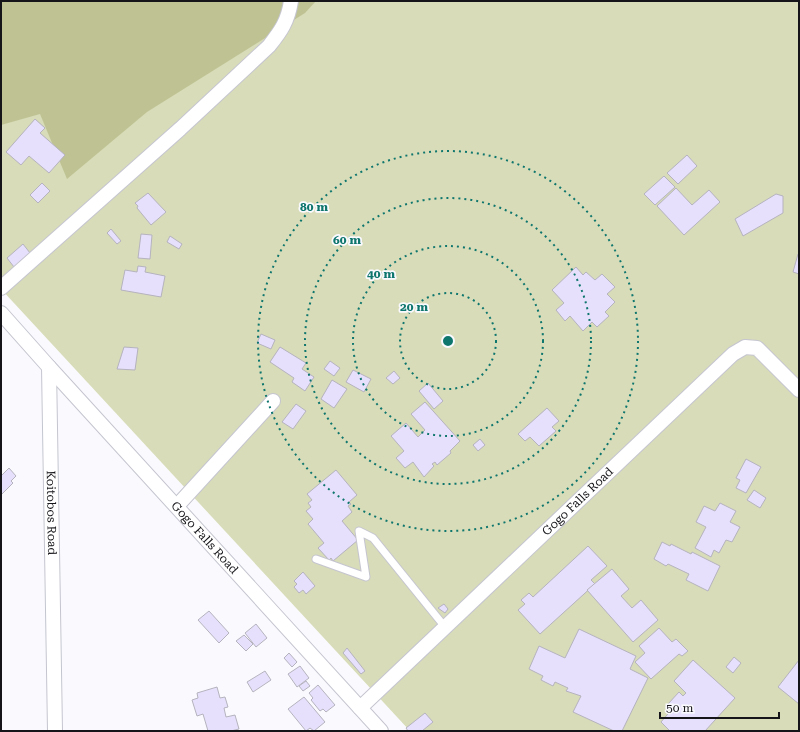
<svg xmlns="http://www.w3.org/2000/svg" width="800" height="732" font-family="'Roboto Serif',serif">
<rect width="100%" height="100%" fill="#fafafe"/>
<!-- green -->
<path fill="#d8dcb8" d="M1 1H799V731H410L1 289Z"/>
<!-- forest -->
<path fill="#bfc394" d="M1 1H316L305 13 147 112 67 179 40 114 1 125Z"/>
<!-- building -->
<g fill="#e7e0fc" stroke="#b5b3be">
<path d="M35 119 45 128 40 133 65 155 49 173 29 156 21 165 6 152Z"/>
<path d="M687 155 697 166 678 184 667 173Z"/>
<path d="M664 176 675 187 655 205 644 194Z"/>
<path d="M42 183 50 191 38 203 30 195Z"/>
<path d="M676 188 692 205 709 190 720 202 684 235 657 206Z"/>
<path d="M148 193 166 212 151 225 137 208 138 206 135 203Z"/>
<path d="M776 194 783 196V213L743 236 735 219Z"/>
<path d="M111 229 121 241 117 244 107 233Z"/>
<path d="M141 234 152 235 150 259 138 258Z"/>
<path d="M170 236 182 244 179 249 167 242Z"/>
<path d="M23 244 30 253 14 267 7 258Z"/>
<path d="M798 254H799V274L793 272Z"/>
<path d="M138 266 146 267 145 272 165 276 161 297 121 290 125 270 137 272Z"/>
<path d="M576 267 583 275 586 272 595 280 602 274 615 287 607 294 615 302 605 312 609 316 597 327 592 322 583 331 570 316 565 321 556 310 564 303 552 290Z"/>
<path d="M261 334 275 340 271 349 257 343Z"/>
<path d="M124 347 138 348 135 370 117 369Z"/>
<path d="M280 347 306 363 302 369 314 377 305 391 292 382 294 378 270 362Z"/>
<path d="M330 361 340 368 334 376 324 369Z"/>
<path d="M353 370 371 379 364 392 346 382Z"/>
<path d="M394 371 400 378 393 384 386 378Z"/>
<path d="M332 380 347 389 334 408 321 399Z"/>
<path d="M428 383 443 401 434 409 419 391Z"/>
<path d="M425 402 460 441 450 451 451 453 437 465 435 462 432 464 434 466 424 477 413 462 405 468 396 458 404 451 391 436 406 423 418 437 425 430 411 414Z"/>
<path d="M296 404 306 411 293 429 282 422Z"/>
<path d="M547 408 559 421 552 427 556 431 539 446 530 437 525 441 518 434Z"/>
<path d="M480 439 485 445 478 451 473 445Z"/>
<path d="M746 459 761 467 746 493 736 488 740 480 736 478Z"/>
<path d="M9 468 16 476 11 481 13 483 1 495V476Z"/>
<path d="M336 470 357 495 349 502 351 504 348 506 352 512 342 521 358 540 333 561 331 558 329 560 318 548 324 543 308 524 313 519 306 511 311 507 308 503 312 500 307 494Z"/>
<path d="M754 490 766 498 760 508 747 500Z"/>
<path d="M720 503 736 511 730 522 740 527 732 542 726 540 719 553 714 550 711 557 695 548 706 527 696 522 704 506 715 511Z"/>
<path d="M662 542 670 546 671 544 691 554 692 552 720 566 708 591 686 580 689 574 668 564 666 566 654 559Z"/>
<path d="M588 546 607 566 591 580 595 584 540 634 518 610 525 604 521 600 529 593 533 597Z"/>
<path d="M612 569 629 589 621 596 632 608 641 600 658 620 633 642 587 590Z"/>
<path d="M303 572 315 586 306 594 303 590 299 593 294 587 297 584 294 581Z"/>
<path d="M444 604 448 609 445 613 438 608Z"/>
<path d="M209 611 229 633 219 643 198 620Z"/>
<path d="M256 624 267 638 256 647 245 633Z"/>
<path d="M659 628 672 642 676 639 688 651 682 656 679 654 651 679 635 662 645 653 639 646Z"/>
<path d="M579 629 636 656 630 669 648 678 622 731H614L573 712 581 696 566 691 568 688 555 682 553 686 541 680 543 676 529 669 539 646 565 658Z"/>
<path d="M244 635 253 644 246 651 236 641Z"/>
<path d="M347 648 365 671 361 674 343 653Z"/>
<path d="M289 653 297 662 292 667 284 658Z"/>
<path d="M734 657 741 663 733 673 726 667Z"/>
<path d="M693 660 735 698 705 731H670L661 722 673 708 668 704 679 692 683 696 686 693 674 681Z"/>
<path d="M799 660V704L778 687Z"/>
<path d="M300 666 309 678 297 687 288 674Z"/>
<path d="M265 671 271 680 253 692 247 682Z"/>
<path d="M306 681 310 686 303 691 299 686Z"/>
<path d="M318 685 335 705 326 712 323 709 320 711 311 700 313 698 309 693Z"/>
<path d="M217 687 220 698 225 697 228 707 224 708 226 717 235 715 239 729 231 731H208L203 714 197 716 192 700 198 698 197 693Z"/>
<path d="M304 697 325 722 314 731 310 728 306 731 288 709Z"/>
<path d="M425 713 433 722 422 731H408L406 728Z"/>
</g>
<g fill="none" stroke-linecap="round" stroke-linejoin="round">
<defs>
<path id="lane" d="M316 559 366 577 359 531 373 538 445 627"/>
<g id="street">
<path d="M1 288 180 129 269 46C281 31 288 21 291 1"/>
<path id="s1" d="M1 313 49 367 55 731"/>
<path id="s2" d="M49 367 381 731"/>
<path d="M177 506 273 401"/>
<path id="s3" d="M360 708 733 354 745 347 757 348 799 390"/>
</g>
</defs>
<!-- lane casing -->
<use href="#lane" stroke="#c5c5d0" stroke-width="9"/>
<!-- street casing -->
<use href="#street" stroke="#c5c5d0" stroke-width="16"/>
<!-- lane -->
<use href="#lane" stroke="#fff" stroke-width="7"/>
<!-- street -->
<use href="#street" stroke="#fff" stroke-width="14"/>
</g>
<!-- distance rings -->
<g fill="none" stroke="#0f766e" stroke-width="2" stroke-dasharray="2 4">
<circle cx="448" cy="341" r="48"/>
<circle cx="448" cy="341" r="95"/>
<circle cx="448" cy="341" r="143"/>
<circle cx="448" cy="341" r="190"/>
</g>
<g text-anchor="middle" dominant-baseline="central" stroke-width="3.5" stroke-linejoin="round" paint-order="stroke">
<!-- street labels -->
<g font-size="12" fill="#151519" stroke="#fafafe">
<text stroke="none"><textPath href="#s3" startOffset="300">Gogo Falls Road</textPath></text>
<text stroke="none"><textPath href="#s1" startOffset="218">Koitobos Road</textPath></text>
<text stroke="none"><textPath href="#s2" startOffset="231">Gogo Falls Road</textPath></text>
</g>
</g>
<circle cx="448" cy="341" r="6" fill="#0f766e" stroke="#fafafe" stroke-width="2"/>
<g font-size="12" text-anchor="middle" font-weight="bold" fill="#0f766e" stroke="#fafafe" stroke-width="3.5" stroke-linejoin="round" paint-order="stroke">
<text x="314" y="211">80 m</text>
<text x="347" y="244">60 m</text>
<text x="381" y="278">40 m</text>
<text x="414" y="311">20 m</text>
</g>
<!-- border -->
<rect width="800" height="732" fill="none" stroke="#151519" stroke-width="4"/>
<!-- scale -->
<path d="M660 712v6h119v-6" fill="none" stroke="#151519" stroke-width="2"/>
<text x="666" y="712" font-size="12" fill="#151519" stroke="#fafafe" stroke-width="3" paint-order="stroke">50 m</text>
</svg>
